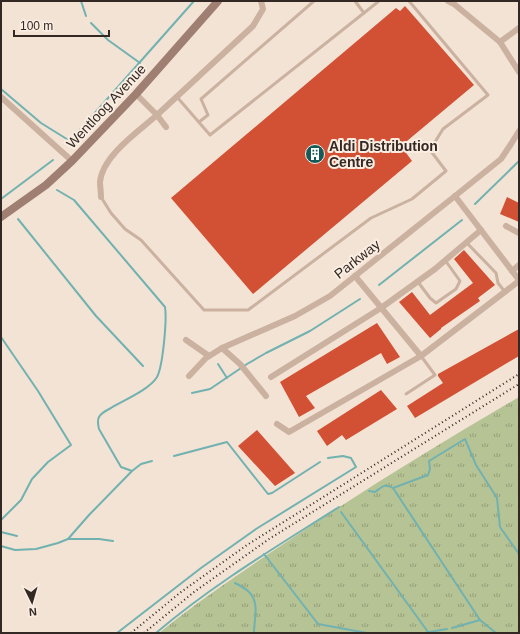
<svg xmlns="http://www.w3.org/2000/svg" width="520" height="634" font-family="Arial,sans-serif">
<defs>
<pattern id="grass-tufts" width="24" height="20" patternUnits="userSpaceOnUse"><rect width="24" height="20" fill="#b6c394"/><path d="M3 7l-1-3M5 7V3M7 7l1-3M15 17l-1-3M17 17v-4M19 17l1-3" fill="none" stroke="#959e79"/></pattern>
</defs>
<rect width="100%" height="100%" fill="#f3e3d4"/>
<!-- grass -->
<path fill="url(#grass-tufts)" d="M519 397V633H159C198 601 240 573 282 545 359 493 438 444 519 397Z"/>
<g fill="none" stroke-linecap="round" stroke-linejoin="round">
<!-- stream -->
<g stroke="#71b2b1" stroke-width="2">
<path d="M81 1 86 16"/>
<path d="M91 23 108 40 140 63"/>
<path d="M1 89 41 123 70 141 194 1"/>
<path d="M57 190 74 200 165 307C167 319 163 366 157 377 149 390 124 400 111 408 107 410 101 413 99 417 97 421 98 425 99 429L121 467 132 471 141 464 152 461"/>
<path d="M1 199 53 160"/>
<path d="M475 204 519 161"/>
<path d="M18 219 96 316 143 366"/>
<path d="M379 285 462 220"/>
<path d="M1 337 38 391 71 445 48 462 32 479 21 500 1 520"/>
<path d="M218 364 227 378"/>
<path d="M192 393 210 389 247 364 266 353 310 331 360 299"/>
<path d="M174 456 227 442 268 494 272 493 320 462"/>
<path d="M393 488 428 475 430 469 429 461 465 439 476 465 497 498 500 527 519 554"/>
<path d="M369 491 375 492C382 487 384 483 393 488L480 620 496 633"/>
<path d="M341 512 428 632"/>
<path d="M1 532 17 536"/>
<path d="M68 539H99L113 541"/>
<path d="M1 546 15 550 36 549 58 543 68 539 89 515 132 471"/>
<path d="M264 554 318 624 367 633"/>
<path d="M235 583C239 585 245 588 249 592 260 603 254 619 254 633"/>
<path d="M452 628 480 620"/>
<path d="M117 633 201 568 256 529 356 467 351 458 343 456 328 458"/>
<path d="M156 633C212 585 276 547 339 507"/>
<path d="M424 633 447 629"/>
</g>
</g>
<!-- building -->
<g fill="#d25034">
<path d="M405 6 474 85 401 146 412 161 253 294 171 198 396 8 400 11Z"/>
<path d="M507 197 519 203V222L500 214Z"/>
<path d="M464 250 495 285 478 298 480 301 441 328V329L430 338 399 302 412 292 430 315 473 283 454 259Z"/>
<path d="M377 323 400 357 387 364 381 353 306 396 315 408 299 417 280 382Z"/>
<path d="M519 329V356L415 418 407 406 443 383 438 376V374Z"/>
<path d="M381 390 397 409 346 440 342 435 327 446 317 431Z"/>
<path d="M257 430 295 473 275 486 238 446Z"/>
</g>
<g fill="none" stroke-linecap="round" stroke-linejoin="round">
<!-- service -->
<g stroke="#cbb1a0" stroke-width="3">
<path d="M355 1 364 13"/>
<path d="M177 97 210 135 379 1"/>
<path d="M199 122 208 115 201 99 314 1"/>
<path d="M101 197 111 213 125 229 141 240 204 310H248L371 218 412 199 446 171 430 150 443 129 488 95 409 1"/>
<path d="M466 242 496 273 498 283 505 292"/>
<path d="M418 282 430 298 436 303 456 289 460 281 445 260"/>
<path d="M406 394 435 375 421 356"/>
</g>
<!-- minor -->
<g stroke="#cbb1a0" stroke-width="6">
<path d="M448 1 454 4 500 42 519 72"/>
<path d="M500 42 519 28"/>
<path d="M136 94 157 115 253 26 263 9 261 1"/>
<path d="M1 97 72 161"/>
<path d="M455 196 519 280"/>
<path d="M101 197C101 192 100 186 100 182 102 156 139 131 157 115L166 127"/>
<path d="M506 226 519 233"/>
<path d="M512 271 519 265"/>
<path d="M355 276 421 356"/>
<path d="M186 340 209 356"/>
<path d="M222 348 240 364 266 396"/>
<path d="M189 376 206 358 222 348 295 316 330 296 455 196 501 159 511 144 519 131"/>
<path d="M271 377 381 308 435 269 481 230"/>
<path d="M277 424 289 432 421 356 519 281"/>
</g>
<!-- secondary -->
<path stroke="#9f7f71" stroke-width="8" d="M1 217 46 185 72 161 136 94 218 1"/>
<!-- rail -->
<g stroke="#342824" stroke-width="2" stroke-dasharray="1 3" stroke-linecap="butt">
<path d="M131 633 181 592 247 545 519 374"/>
<path d="M144 633 194 592 269 539 519 384"/>
</g>
</g>
<!-- icons -->
<defs>
<symbol id="building-disc" viewBox="-11 -11 22 22"><circle r="9.5" fill="#165959" stroke="#faede1"/><path d="M-4-6H4V6H1V3H-1V6H-4ZM-2.5-4.3h1.7v1.8h-1.7ZM.8-4.3h1.7v1.8H.8ZM-2.5-1h1.7V.8h-1.7ZM.8-1h1.7V.8H.8Z" fill="#fff"/></symbol>
</defs>
<g fill-rule="evenodd">
<use href="#building-disc" x="304" y="143" width="22" height="22"/>
</g>
<g text-anchor="middle" dominant-baseline="central" stroke-width="4" stroke-linejoin="round" paint-order="stroke">
<!-- street labels -->
<g font-size="14" fill="#342824" stroke="#faede1">
<text transform="translate(106 106) rotate(-47)">Wentloog Avenue</text>
<text transform="translate(357 259) rotate(-38)">Parkway</text>
</g>
<!-- poi labels -->
<g font-size="14" font-weight="bold" fill="#342824" stroke="#faede1" text-anchor="start">
<text x="329" y="146">Aldi Distribution<tspan x="329" dy="16">Centre</tspan></text>
</g>
</g>
<!-- border -->
<rect width="520" height="634" fill="none" stroke="#342824" stroke-width="4"/>
<!-- north arrow -->
<g transform="translate(32 602) rotate(175)" stroke="#faede1" stroke-width="3" paint-order="stroke">
<path d="M0-3L7 15L0 10L-7 15Z" fill="#342824"/>
<text y="-6" font-size="11" font-weight="bold" text-anchor="middle" fill="#342824">N</text>
</g>
<!-- scale -->
<path d="M14 30v6h95v-6" fill="none" stroke="#342824" stroke-width="2"/>
<text x="20" y="30" font-size="12" fill="#342824" stroke="#faede1" stroke-width="3" paint-order="stroke">100 m</text>
</svg>
